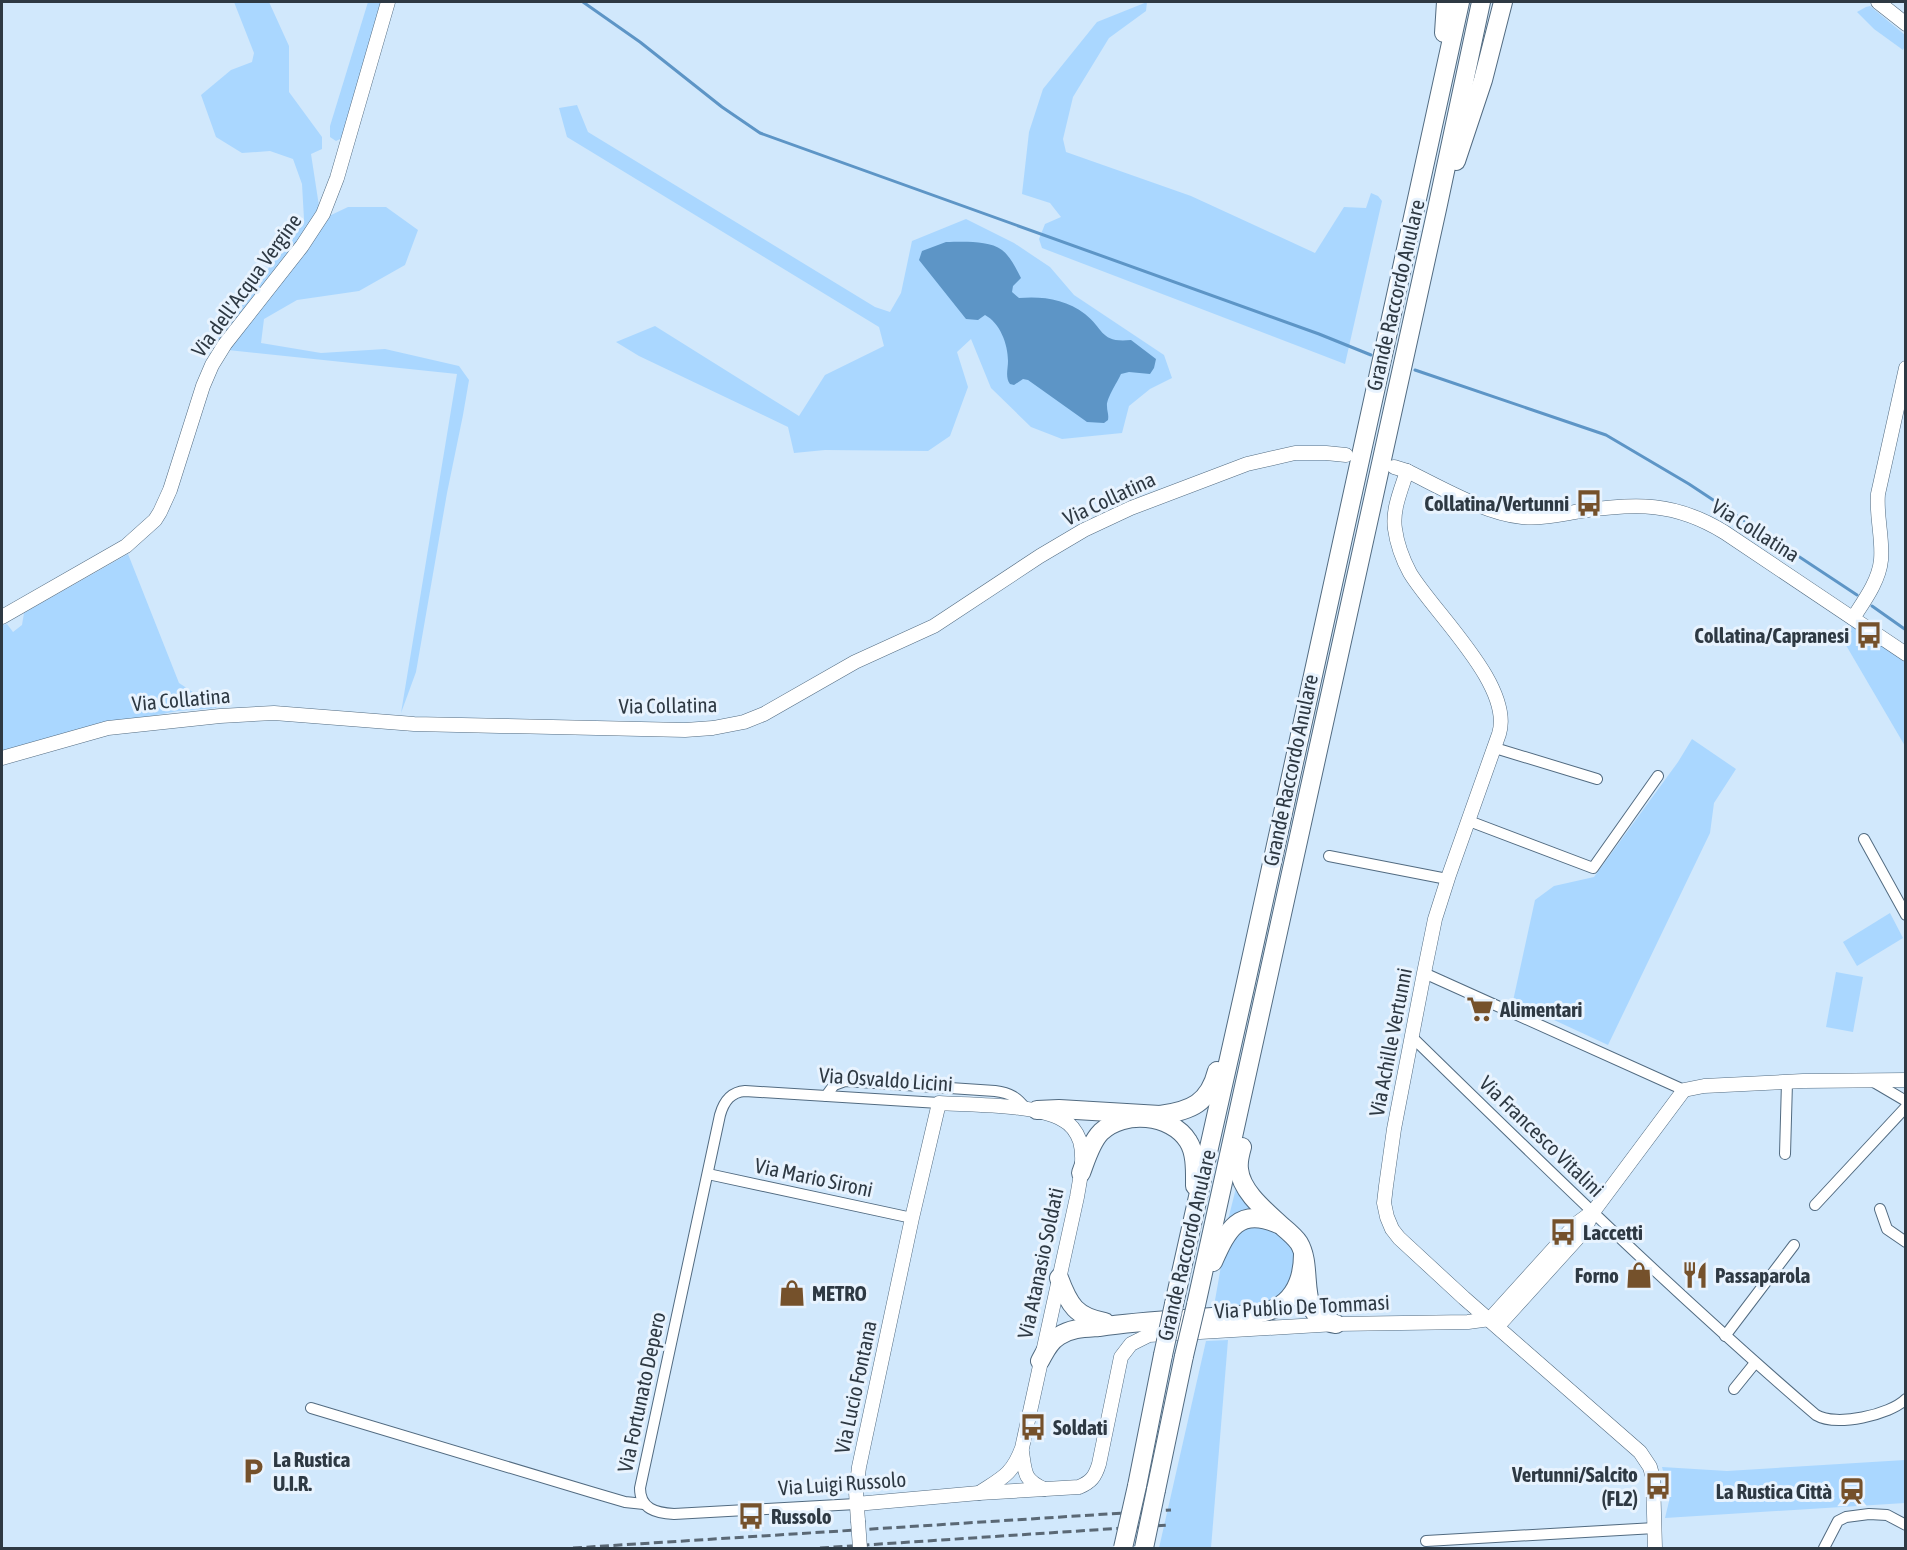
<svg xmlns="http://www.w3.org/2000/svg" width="1907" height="1550" font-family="'Asap Condensed',sans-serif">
<rect width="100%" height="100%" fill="#d1e8fc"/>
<!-- green -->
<g fill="#aad7ff">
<path d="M234 2H269L289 46V92L322 137V149L311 154 319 206 303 238 219 345 215 343 304 219 302 184 293 159 270 151 242 153 216 137 201 95 231 70 252 62 254 53Z"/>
<path d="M368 2H383L342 138 336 141 330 137V126Z"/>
<path d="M1147 2 1146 11 1109 38 1073 97 1063 139 1066 152 1191 196 1315 253 1344 207 1366 208 1371 193 1378 196 1382 201 1345 364 1042 248 1039 239 1045 224 1061 217 1050 203 1022 194 1029 132 1043 89 1097 22Z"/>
<path d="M1870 6 1905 35V46L1903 50 1874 29 1857 12 1866 7Z"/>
<path d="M577 105 588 132 875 307 890 312 901 293 912 241 966 219 1014 243 1050 267 1074 295 1164 355 1172 378 1150 389 1129 406 1122 433 1062 439 1031 427 991 388 971 339 957 352 968 387 950 436 928 451 825 450 794 453 788 427 639 356 616 342 655 326 799 416 825 375 884 346 879 327 567 137 559 108Z"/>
<path d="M348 207H386L418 230 405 265 359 291 297 300 264 319 261 343 321 353 385 349 459 366 469 380 463 415 447 493 416 672 401 713 457 374 228 350 329 216Z"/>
<path d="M128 554 179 683 217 708 178 711 103 725 2 754V625L7 624 13 632 22 625 24 613Z"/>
<path d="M1855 625 1905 660V746L1840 635Z"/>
<path d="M1692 739 1736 769 1714 803 1710 833 1608 1045 1513 1001 1535 900 1554 886 1594 877 1678 762Z"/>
<path d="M1890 913 1903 938 1857 966 1843 942Z"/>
<path d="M1836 972 1863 977 1853 1032 1826 1027Z"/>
<path d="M1236 1188 1257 1212 1227 1224Z"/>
<path d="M1266 1225C1272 1229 1285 1234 1289 1240 1305 1262 1289 1295 1266 1302 1250 1307 1230 1305 1214 1306L1224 1249 1241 1229Z"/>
<path d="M1228 1340 1211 1548H1159L1206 1341Z"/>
<path d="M1905 1460V1503L1665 1518 1670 1497 1662 1467 1727 1471Z"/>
</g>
<!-- water -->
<path fill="#5d95c6" d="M946 242C963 242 988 240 1002 250 1011 257 1016 269 1021 278L1013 286 1012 292 1019 298C1042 296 1066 299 1085 314 1105 330 1100 343 1131 340L1156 359 1154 368 1150 374 1129 372 1121 374C1118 381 1106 399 1107 406 1107 412 1109 414 1108 420L1104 423 1087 422 1028 380 1023 379 1014 385 1010 384C1005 377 1008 369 1008 361 1008 344 1000 323 985 315L978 320 966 319 919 260 922 251Z"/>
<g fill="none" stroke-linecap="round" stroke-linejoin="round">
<!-- stream -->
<g stroke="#5d95c6" stroke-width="3">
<path d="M583 2 640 42 722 107 760 133 1319 334 1371 355"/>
<path d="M1415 370 1606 435 1689 484 1857 595"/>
<path d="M1872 606 1906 630"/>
</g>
<defs>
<g id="street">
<path d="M1495 748 1597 779"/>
<path d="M1469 821 1593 868 1658 776"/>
<path d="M1864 839 1906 915"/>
<path d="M1329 856 1447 879"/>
<path d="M1424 973 1684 1090"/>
<path d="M1412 1037C1544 1166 1676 1295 1816 1415 1836 1427 1890 1415 1906 1399"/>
<path d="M1872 1081 1906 1101"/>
<path d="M826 1096 834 1085 845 1081 995 1091C1010 1093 1017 1097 1026 1109"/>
<path d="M1785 1154 1787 1082"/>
<path d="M708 1174 912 1218"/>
<path d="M1815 1205 1906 1107"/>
<path d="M1880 1209 1887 1229 1906 1242"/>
<path d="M1725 1336 1794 1245"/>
<path d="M1734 1389 1755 1363"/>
<path d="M311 1408 591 1492 625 1502 644 1504"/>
<path d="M856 1504 674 1514C656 1513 640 1509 640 1488L720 1115C724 1101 731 1092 745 1091L939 1103"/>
<path d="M1426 1541 1655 1528"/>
<path d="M1824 1548 1838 1521 1846 1517 1869 1514 1887 1515 1906 1525"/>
</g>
<g id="secondary">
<path d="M1878 2 1906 24"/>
<path d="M1394 467 1407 471C1440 487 1486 514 1522 517 1542 519 1562 514 1581 511 1636 503 1675 502 1724 532L1906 654"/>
<path d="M1407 471C1401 490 1392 510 1395 529 1397 544 1403 560 1410 573 1434 613 1514 686 1499 734L1449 875 1435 919 1424 973 1394 1129 1386 1186 1384 1203 1387 1217 1392 1229 1399 1238 1464 1298 1640 1452 1650 1467 1653 1478 1655 1548"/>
<path d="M2 617 126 546 155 520 160 512 170 490 203 386 212 365 225 344 302 246 323 214 337 178 388 2"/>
<path d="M1853 618C1864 601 1879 581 1881 560 1883 538 1876 516 1878 494L1906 368"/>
<path d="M2 758 108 728 220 716 274 713 414 724 685 730 713 728 744 722 764 714 855 662 934 626 1040 556 1084 530 1131 508 1247 464 1295 453H1326L1346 455"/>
<path d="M1490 1319 1576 1224 1591 1213"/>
<path d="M1498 1326 1584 1231 1593 1212 1684 1090 1704 1086 1803 1081 1906 1080"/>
<path d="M1022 1452C1025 1473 1024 1480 1044 1489"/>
<path d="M856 1504 979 1493 1079 1487C1091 1482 1095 1477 1099 1464L1121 1357 1131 1344 1149 1335 1336 1324 1468 1322 1490 1319"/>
<path d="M858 1521 856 1492 859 1467 912 1218 939 1103C972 1105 1036 1104 1063 1120 1071 1124 1077 1133 1080 1141 1085 1159 1080 1179 1077 1197L1022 1448C1012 1475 1002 1478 979 1493"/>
</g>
<g id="highway">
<path d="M1444 33 1446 2"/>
<path d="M1456 161 1483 80 1503 2"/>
<path d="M1037 1110 1059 1109 1160 1115C1191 1111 1209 1103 1217 1071"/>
<path d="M1242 1147C1240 1154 1238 1162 1239 1169 1241 1192 1267 1212 1283 1227 1289 1232 1295 1237 1299 1243 1315 1270 1294 1318 1336 1324"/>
<path d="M1081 1173C1086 1160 1091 1142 1101 1132 1124 1110 1171 1114 1188 1141 1196 1153 1195 1172 1195 1186"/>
<path d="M1213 1262C1227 1231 1238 1206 1278 1224"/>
<path d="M1059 1278C1069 1305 1076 1317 1105 1322"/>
<path d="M1174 1304 1245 987 1460 2"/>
<path d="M1196 1305 1437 209 1481 2"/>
<path d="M1040 1361C1045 1352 1049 1342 1059 1336 1071 1328 1085 1328 1099 1327 1152 1319 1206 1319 1260 1313 1291 1308 1303 1283 1303 1254"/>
<path d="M1137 1486 1163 1355"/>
<path d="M1156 1490 1184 1356"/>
</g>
</defs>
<!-- street casing -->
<use href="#street" stroke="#526b81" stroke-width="12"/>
<!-- secondary casing -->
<use href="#secondary" stroke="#526b81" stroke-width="15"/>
<!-- highway casing -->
<use href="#highway" stroke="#526b81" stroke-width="20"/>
<!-- street -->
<use href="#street" stroke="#fff" stroke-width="10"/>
<!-- secondary -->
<use href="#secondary" stroke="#fff" stroke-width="14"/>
<!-- highway -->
<use href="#highway" stroke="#fff" stroke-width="18"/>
<!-- rail -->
<g stroke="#5a6875" stroke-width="3" stroke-dasharray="9 4.5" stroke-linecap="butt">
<path d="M573 1548 1171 1510"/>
<path d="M820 1548 1169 1525"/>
</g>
<defs>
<path id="secondary-bridge" d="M858 1521 860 1548"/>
<g id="highway-bridge">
<path d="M1163 1355 1174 1304"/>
<path d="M1184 1356 1196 1305"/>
<path d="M1123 1548 1137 1486"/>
<path d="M1144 1548 1156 1490"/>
</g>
</defs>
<!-- secondary-bridge casing -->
<use href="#secondary-bridge" stroke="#526b81" stroke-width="15" stroke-linecap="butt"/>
<!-- highway-bridge casing -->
<use href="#highway-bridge" stroke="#526b81" stroke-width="20" stroke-linecap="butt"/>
<!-- secondary-bridge -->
<use href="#secondary-bridge" stroke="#fff" stroke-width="14"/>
<!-- highway-bridge -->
<use href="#highway-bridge" stroke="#fff" stroke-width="18"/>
</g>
<!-- icons -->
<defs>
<symbol id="bus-bare" viewBox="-9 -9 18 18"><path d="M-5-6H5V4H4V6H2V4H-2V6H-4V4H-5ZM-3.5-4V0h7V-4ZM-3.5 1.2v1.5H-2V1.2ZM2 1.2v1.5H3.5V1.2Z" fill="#75512b" stroke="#e8f3fe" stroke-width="2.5" paint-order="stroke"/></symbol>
<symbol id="supermarket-bare" viewBox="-9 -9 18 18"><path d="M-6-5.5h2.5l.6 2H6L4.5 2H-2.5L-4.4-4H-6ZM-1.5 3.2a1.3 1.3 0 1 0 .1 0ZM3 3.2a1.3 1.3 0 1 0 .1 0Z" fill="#75512b" stroke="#e8f3fe" stroke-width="2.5" paint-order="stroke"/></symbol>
<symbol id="shop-bare" viewBox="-9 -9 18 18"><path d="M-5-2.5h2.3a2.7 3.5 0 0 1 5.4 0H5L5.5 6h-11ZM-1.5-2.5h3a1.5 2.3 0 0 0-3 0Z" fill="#75512b" stroke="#e8f3fe" stroke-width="2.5" paint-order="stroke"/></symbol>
<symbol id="restaurant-bare" viewBox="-9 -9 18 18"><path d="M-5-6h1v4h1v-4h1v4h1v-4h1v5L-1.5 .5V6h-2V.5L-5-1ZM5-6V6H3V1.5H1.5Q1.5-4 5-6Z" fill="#75512b" stroke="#e8f3fe" stroke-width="2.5" paint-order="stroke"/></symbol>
<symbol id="parking-bare" viewBox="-9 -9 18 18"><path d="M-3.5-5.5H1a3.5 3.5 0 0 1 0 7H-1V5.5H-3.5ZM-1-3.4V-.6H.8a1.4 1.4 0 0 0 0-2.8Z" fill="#75512b" stroke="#e8f3fe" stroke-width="2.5" paint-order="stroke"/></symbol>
<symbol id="station-bare" viewBox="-9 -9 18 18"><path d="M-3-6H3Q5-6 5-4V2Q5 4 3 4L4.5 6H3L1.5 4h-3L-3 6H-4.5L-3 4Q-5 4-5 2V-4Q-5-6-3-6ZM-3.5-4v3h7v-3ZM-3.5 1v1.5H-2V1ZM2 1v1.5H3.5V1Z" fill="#75512b" stroke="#e8f3fe" stroke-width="2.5" paint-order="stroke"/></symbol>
</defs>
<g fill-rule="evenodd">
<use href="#bus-bare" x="1570" y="484" width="38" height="38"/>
<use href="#bus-bare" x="1850" y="616" width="38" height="38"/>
<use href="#supermarket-bare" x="1461" y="990" width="38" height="38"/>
<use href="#bus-bare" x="1544" y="1213" width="38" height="38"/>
<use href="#shop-bare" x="1620" y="1256" width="38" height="38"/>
<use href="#restaurant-bare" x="1676" y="1256" width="38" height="38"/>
<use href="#shop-bare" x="773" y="1274" width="38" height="38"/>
<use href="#bus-bare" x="1014" y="1408" width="38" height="38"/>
<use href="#parking-bare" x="234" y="1452" width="38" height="38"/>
<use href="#bus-bare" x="1639" y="1467" width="38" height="38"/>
<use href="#station-bare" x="1833" y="1472" width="38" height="38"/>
<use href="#bus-bare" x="732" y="1497" width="38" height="38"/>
</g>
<g text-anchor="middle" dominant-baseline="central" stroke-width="6" stroke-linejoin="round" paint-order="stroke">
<!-- street labels -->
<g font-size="21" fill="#2e3943" stroke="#e8f3fe">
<text transform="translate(246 285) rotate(-54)">Via dell'Acqua Vergine</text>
<text transform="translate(1395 295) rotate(-77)">Grande Raccordo Anulare</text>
<text transform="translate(1109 498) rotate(-25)">Via Collatina</text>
<text transform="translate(1756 530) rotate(32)">Via Collatina</text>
<text transform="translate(181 699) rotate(-5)">Via Collatina</text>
<text transform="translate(668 705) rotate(-1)">Via Collatina</text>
<text transform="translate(1290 770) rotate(-78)">Grande Raccordo Anulare</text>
<text transform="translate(1390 1042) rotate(-79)">Via Achille Vertunni</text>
<text transform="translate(886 1079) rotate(4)">Via Osvaldo Licini</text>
<text transform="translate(1542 1136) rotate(44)">Via Francesco Vitalini</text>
<text transform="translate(814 1177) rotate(12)">Via Mario Sironi</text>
<text transform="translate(1186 1245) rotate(-77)">Grande Raccordo Anulare</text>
<text transform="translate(1040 1263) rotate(-78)">Via Atanasio Soldati</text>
<text transform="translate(1302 1306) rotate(-3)">Via Publio De Tommasi</text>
<text transform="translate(855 1387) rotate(-78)">Via Lucio Fontana</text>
<text transform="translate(641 1392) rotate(-78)">Via Fortunato Depero</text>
<text transform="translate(842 1483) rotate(-4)">Via Luigi Russolo</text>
</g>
<!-- poi labels -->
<g font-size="21" font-weight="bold" fill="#2e3943" stroke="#e8f3fe" text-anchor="start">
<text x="1569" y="503" text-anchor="end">Collatina/Vertunni</text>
<text x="1849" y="635" text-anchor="end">Collatina/Capranesi</text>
<text x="1500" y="1009">Alimentari</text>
<text x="1583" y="1232">Laccetti</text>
<text x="1619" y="1275" text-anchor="end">Forno</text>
<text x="1715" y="1275">Passaparola</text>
<text x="812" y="1293">METRO</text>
<text x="1053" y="1427">Soldati</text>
<text x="273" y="1459">La Rustica<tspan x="273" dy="24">U.I.R.</tspan></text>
<text x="1638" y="1474" text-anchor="end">Vertunni/Salcito<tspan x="1638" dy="24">(FL2)</tspan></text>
<text x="1832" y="1491" text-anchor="end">La Rustica Città</text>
<text x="771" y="1516">Russolo</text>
</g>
</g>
<!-- border -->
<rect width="1907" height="1550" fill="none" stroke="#2e3943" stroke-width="6"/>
</svg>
